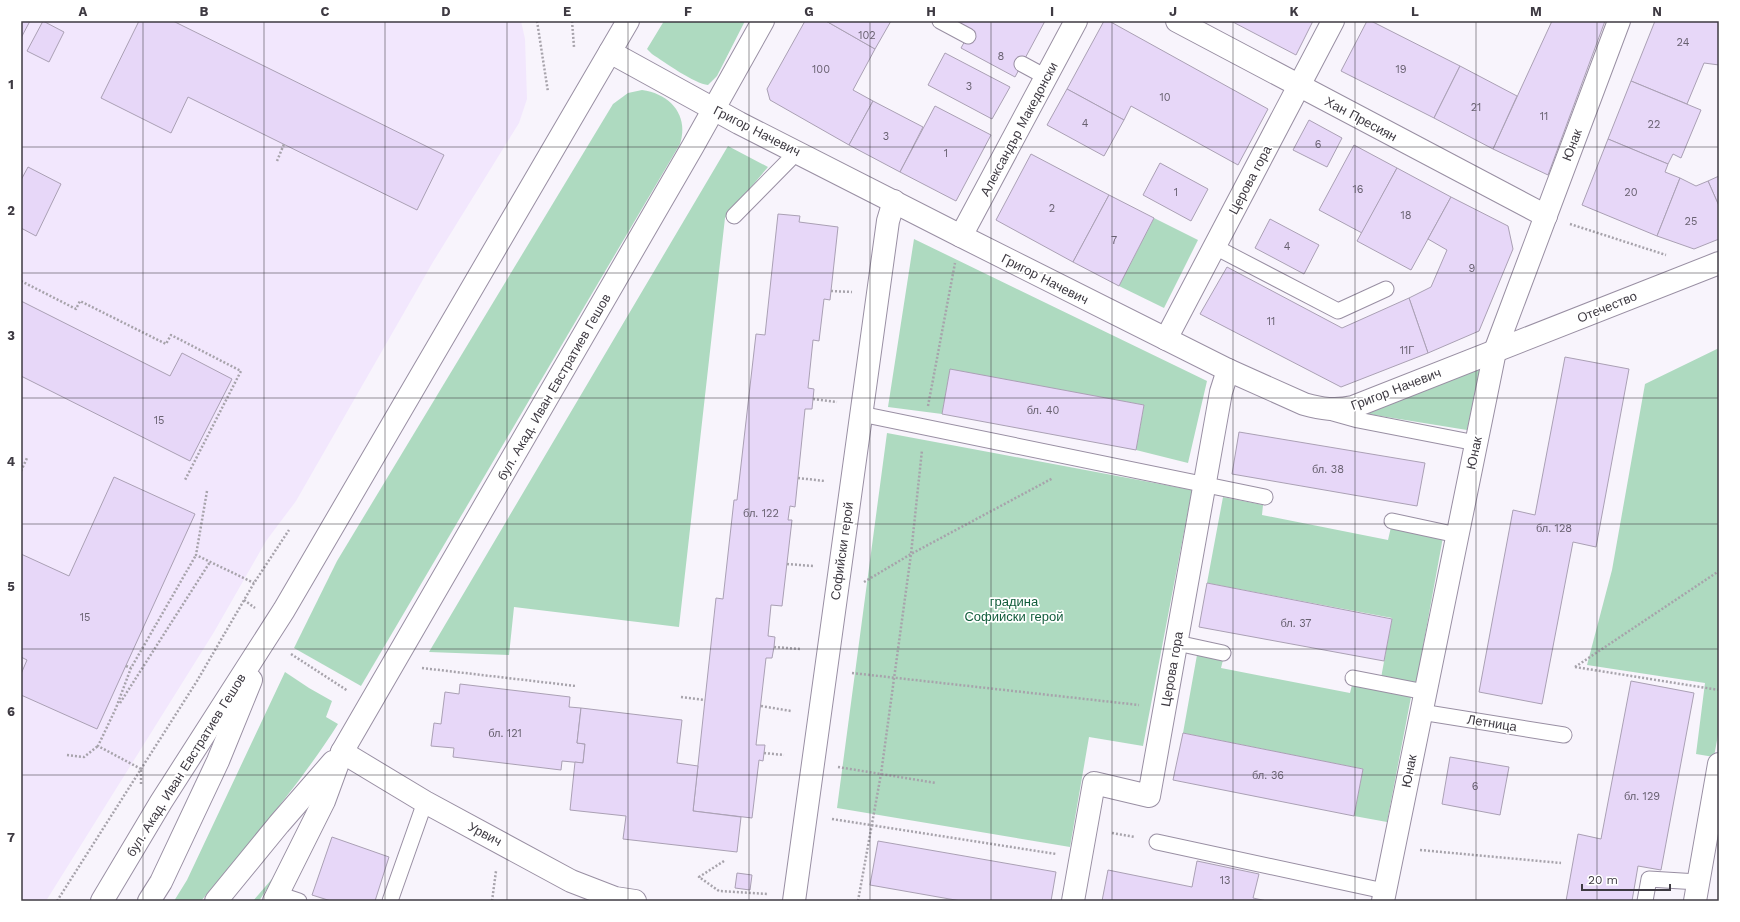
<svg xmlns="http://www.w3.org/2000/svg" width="1740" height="922" font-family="'Work Sans',sans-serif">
<rect width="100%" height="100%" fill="#f8f4fc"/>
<!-- built -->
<path fill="#f2e7fd" d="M21 21H521L525 39 527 99 519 123 433 262 296 501 266 541 214 632 46 901H21Z"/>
<!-- green -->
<g fill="#aedac0">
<path d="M664 21H745L717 76 708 85C695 84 664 62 652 54L647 49Z"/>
<path d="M642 90C671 94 689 116 680 144L361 686 294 648 337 561 613 104 628 93Z"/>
<path d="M728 146 768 167 725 218 679 627 514 607 509 655 429 652Z"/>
<path d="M1154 218 1198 240 1164 308 1119 286Z"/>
<path d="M914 239 1207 381 1188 463 1136 450 1144 405 950 370 942 414 888 407Z"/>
<path d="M1719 348V729L1714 757 1696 754 1705 683 1587 665 1612 570 1645 384Z"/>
<path d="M1480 369 1467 430 1362 413Z"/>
<path d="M887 433 1192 490 1143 746 1089 737 1070 847 837 808Z"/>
<path d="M1223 497 1263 505 1262 515 1388 540 1391 527 1443 537 1416 685 1381 678 1392 618 1207 583Z"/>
<path d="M1197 655 1223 660 1221 668 1350 693 1352 685 1411 697 1387 822 1354 816 1363 769 1183 733Z"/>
<path d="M285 672 309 688 332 701 326 717 338 724C298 787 248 844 201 901H174L187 880Z"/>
<path d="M278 872 259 901H253Z"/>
</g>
<!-- building -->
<g fill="#e7d7f8" stroke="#aaa0b4">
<path d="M21 21H30L21 38Z"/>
<path d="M43 21 64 32 49 62 27 51Z"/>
<path d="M139 21H173L444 155 417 210 188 97 171 133 101 98Z"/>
<path d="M805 21H826L875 49 853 90 873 101 849 145 770 100 767 89Z"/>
<path d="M826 21H891L875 49Z"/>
<path d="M955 21H1045L1015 77 961 48 971 30Z"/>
<path d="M1104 21H1109L1268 109 1238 165 1131 106 1124 120 1067 89Z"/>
<path d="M1231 21H1313L1296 55Z"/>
<path d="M1367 21H1371L1460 66 1434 118 1341 71Z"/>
<path d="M1552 21H1605L1548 175 1493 149Z"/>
<path d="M1655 21H1719V65L1704 63 1687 104 1631 81Z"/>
<path d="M945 53 1010 87 992 119 928 85Z"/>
<path d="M1460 66 1517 96 1493 149 1434 118Z"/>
<path d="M1631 81 1701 110 1681 158 1673 154 1668 164 1608 139Z"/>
<path d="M1067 89 1124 120 1104 156 1047 125Z"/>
<path d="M873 101 923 127 900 172 849 145Z"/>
<path d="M935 106 991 135 956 201 900 172Z"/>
<path d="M1309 120 1342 138 1327 167 1293 150Z"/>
<path d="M1608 139 1668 164 1665 172 1680 178 1657 236 1582 205Z"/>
<path d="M1354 145 1397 168 1362 233 1319 210Z"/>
<path d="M1031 154 1109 195 1073 262 996 220Z"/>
<path d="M1160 163 1208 189 1191 221 1143 195Z"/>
<path d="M28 167 61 184 36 236 21 228V180Z"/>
<path d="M1397 168 1451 197 1411 270 1357 241Z"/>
<path d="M1719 176V206L1708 181Z"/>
<path d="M1680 178 1696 186 1708 181 1719 206V239L1694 249 1657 236Z"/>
<path d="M1109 195 1154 218 1119 286 1073 262Z"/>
<path d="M1451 197 1508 226 1513 249 1479 331 1428 353 1409 298 1431 287 1447 250 1428 239Z"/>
<path d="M778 214 800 216 799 222 838 227 830 300 824 299 819 341 813 340 808 388 814 389 812 409H805L795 507 790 506 788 520H792L782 606 771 605 768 636 775 637 774 647 772 658H766L756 745H765L763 761 759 760 752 818 693 811 716 598 723 599 734 500H737L756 334 765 335Z"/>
<path d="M1270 219 1319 245 1304 274 1255 248Z"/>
<path d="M1227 267 1342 328 1409 298 1428 353 1341 387 1200 314Z"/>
<path d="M21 301 170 376 182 353 232 379 190 461 21 376Z"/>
<path d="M1565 357 1629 369 1596 547 1573 542 1542 704 1479 692 1513 510 1535 515Z"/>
<path d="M950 369 1144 405 1136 450 942 414Z"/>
<path d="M1239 432 1425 463 1417 506 1232 474Z"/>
<path d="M114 477 195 514 97 729 21 695V674L27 660 21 657V554L69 576Z"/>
<path d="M1207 583 1392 619 1384 661 1199 627Z"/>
<path d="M1631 681 1694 693 1661 870 1638 866 1632 901H1566L1578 834 1601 839Z"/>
<path d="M460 684 570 697 569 707 581 708 577 743 585 744 583 763 562 761 561 770 453 757 454 748 431 746 434 723 441 724 445 692 459 694Z"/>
<path d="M581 708 682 720 677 763 698 766 693 811 741 817 737 852 623 839 626 816 570 810 575 762 583 763 585 744 577 743Z"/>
<path d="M1183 733 1363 769 1354 816 1173 780Z"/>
<path d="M1450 757 1509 767 1500 815 1442 804Z"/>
<path d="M332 837 389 857 375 901H331L312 895Z"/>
<path d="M878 841 1056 872 1051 901H961L870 885Z"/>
<path d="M1197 861 1259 874 1253 898 1267 901H1102L1108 870 1192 887Z"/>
<path d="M737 873 752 875 750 890 735 888Z"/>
</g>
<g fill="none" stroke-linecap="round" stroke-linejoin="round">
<defs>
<g id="service">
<path d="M940 21 968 36"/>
<path d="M1022 64 1046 77"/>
<path d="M734 216 797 152"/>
<path d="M1215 247 1338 311 1386 289"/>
<path d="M1333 413 1358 420 1476 443"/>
<path d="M861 414 1265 497"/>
<path d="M1392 521 1457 535"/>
<path d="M1177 643 1223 653"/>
<path d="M1353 678 1425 692"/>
<path d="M1421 712 1564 735"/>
<path d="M1157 842 1384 891"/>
<path d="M278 894 299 901"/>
<path d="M390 901 425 802"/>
<path d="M1645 901 1649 879 1698 882"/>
</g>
<g id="minor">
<path d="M1177 21 1546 216"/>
<path d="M961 236 1076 21"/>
<path d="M1166 339 1333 21"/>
<path d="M342 752 425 802 571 881 615 898 635 901"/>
<path d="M794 901 888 221 894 201"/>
<path d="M1073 901 1094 783 1149 796 1221 392 1228 370"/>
<path d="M1383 901 1495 351 1619 21"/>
<path d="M1695 901 1719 764"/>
</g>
<path id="tertiary" d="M610 52 739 123 961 236 1228 370 1304 404C1322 409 1335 411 1353 407L1719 263"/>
<g id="primary">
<path d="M102 901 161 802 284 610 628 21"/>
<path d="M149 901 161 882 218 761 251 680"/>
<path d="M216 901 279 824 333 762"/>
<path d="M274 901 324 801 342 752 693 146 763 21"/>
</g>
</defs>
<!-- service casing -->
<use href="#service" stroke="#998fa3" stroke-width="17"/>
<!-- minor casing -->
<use href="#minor" stroke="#998fa3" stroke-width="24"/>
<!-- tertiary casing -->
<use href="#tertiary" stroke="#998fa3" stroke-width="24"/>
<!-- primary casing -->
<use href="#primary" stroke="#998fa3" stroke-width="24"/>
<!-- path -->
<g stroke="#a7a3ab" stroke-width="2.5" stroke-dasharray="2 2" stroke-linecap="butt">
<path d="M537 21 548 92"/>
<path d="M572 21 574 47"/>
<path d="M277 161 284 144"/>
<path d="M1570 224 1666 255"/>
<path d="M21 281 76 309 80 301 166 344 171 335 241 371 185 480"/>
<path d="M831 291 852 292"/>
<path d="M813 399 837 402"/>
<path d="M928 406 955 263"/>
<path d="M21 471 27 458"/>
<path d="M798 478 825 481"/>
<path d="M207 491 196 555 254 583"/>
<path d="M787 564 813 566"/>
<path d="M864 582 911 554 1053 478"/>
<path d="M244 600 255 608"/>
<path d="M774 647 800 649"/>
<path d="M291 654 348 691"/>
<path d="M126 666 131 668"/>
<path d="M1575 667 1719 571"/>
<path d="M1575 667 1719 690"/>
<path d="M422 668 576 686"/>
<path d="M852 673 1139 705"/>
<path d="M681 697 705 700"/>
<path d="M120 703 210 562"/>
<path d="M761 706 791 711"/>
<path d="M764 753 784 755"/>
<path d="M67 755 84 757 98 746"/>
<path d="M838 767 936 783"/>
<path d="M141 769 98 746 116 708 131 668 196 555"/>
<path d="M141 784V769"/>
<path d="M832 819 1056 854"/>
<path d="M1112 833 1135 837"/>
<path d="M1420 850 1561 863"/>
<path d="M724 861 699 877 719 891 768 894"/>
<path d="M57 901 197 681 254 583 289 530"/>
<path d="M492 901 496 871"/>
<path d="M858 901 881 774 911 554 922 450"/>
</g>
<!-- service -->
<use href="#service" stroke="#fff" stroke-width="15"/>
<!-- minor -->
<use href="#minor" stroke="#fff" stroke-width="22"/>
<!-- tertiary -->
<use href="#tertiary" stroke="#fff" stroke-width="22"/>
<!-- primary -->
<use href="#primary" stroke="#fff" stroke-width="22"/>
</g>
<!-- grid -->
<path fill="none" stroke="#3e3a42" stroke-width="1" stroke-opacity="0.55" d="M143 21V901M264 21V901M385 21V901M507 21V901M628 21V901M749 21V901M870 21V901M991 21V901M1112 21V901M1233 21V901M1355 21V901M1476 21V901M1597 21V901M21 147H1719M21 273H1719M21 398H1719M21 524H1719M21 649H1719M21 775H1719"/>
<g text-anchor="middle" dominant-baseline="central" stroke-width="3.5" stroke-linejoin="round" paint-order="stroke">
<!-- number labels -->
<g font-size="11" fill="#686170">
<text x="867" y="35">102</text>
<text x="1683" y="42">24</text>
<text x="1001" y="56">8</text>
<text x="821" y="69">100</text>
<text x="1401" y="69">19</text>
<text x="969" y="86">3</text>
<text x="1165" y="97">10</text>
<text x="1476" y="107">21</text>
<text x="1544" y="116">11</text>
<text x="1085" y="123">4</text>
<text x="1654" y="124">22</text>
<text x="886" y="136">3</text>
<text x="1318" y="144">6</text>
<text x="946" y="153">1</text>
<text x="1358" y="189">16</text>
<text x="1176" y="192">1</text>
<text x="1631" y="192">20</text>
<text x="1052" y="208">2</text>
<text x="1406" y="215">18</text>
<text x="1691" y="221">25</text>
<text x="1114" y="240">7</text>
<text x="1287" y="246">4</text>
<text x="1472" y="268">9</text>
<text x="1271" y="321">11</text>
<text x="1407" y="350">11Г</text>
<text x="1043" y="410">бл. 40</text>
<text x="159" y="420">15</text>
<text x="1328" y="469">бл. 38</text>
<text x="761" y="513">бл. 122</text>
<text x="1554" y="528">бл. 128</text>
<text x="85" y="617">15</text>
<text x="1296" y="623">бл. 37</text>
<text x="505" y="733">бл. 121</text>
<text x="1268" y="775">бл. 36</text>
<text x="1475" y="786">6</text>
<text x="1642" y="796">бл. 129</text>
<text x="1225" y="880">13</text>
</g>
<!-- street labels -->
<g font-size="13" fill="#3e3a42" stroke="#fff">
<text transform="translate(1361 119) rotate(28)">Хан Пресиян</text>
<text transform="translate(1019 129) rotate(-62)">Александър Македонски</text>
<text transform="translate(757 131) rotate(27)">Григор Начевич</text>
<text transform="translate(1572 145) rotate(-69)">Юнак</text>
<text transform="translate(1250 180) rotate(-62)">Церова гора</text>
<text transform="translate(1045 279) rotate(27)">Григор Начевич</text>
<text transform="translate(1607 307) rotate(-22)">Отечество</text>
<text transform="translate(554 387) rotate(-60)">бул. Акад. Иван Евстратиев Гешов</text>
<text transform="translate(1396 389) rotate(-21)">Григор Начевич</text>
<text transform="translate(1474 453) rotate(-78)">Юнак</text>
<text transform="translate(842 551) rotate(-82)">Софийски герой</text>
<text transform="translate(1172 669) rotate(-80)">Церова гора</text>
<text transform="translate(1492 723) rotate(9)">Летница</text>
<text transform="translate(186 765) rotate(-58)">бул. Акад. Иван Евстратиев Гешов</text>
<text transform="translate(1409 771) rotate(-79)">Юнак</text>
<text transform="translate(485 834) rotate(28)">Урвич</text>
</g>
<!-- park labels -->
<g font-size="13" fill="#115c3b" stroke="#fff">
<text x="1014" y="601">градина<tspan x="1014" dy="15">Софийски герой</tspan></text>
</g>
</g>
<!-- border -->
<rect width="1740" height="922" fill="none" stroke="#ffffff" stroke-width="44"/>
<!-- scale -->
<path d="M1582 884v6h88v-6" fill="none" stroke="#3e3a42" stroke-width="2"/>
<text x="1588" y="884" font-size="12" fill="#3e3a42" stroke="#ffffff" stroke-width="3" paint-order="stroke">20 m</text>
<rect x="22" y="22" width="1696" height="878" fill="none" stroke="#3e3a42" stroke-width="1.5"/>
<g font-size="13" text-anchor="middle" font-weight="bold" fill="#3e3a42">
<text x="83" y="16">A</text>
<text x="204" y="16">B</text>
<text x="325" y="16">C</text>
<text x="446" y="16">D</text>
<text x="567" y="16">E</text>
<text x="688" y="16">F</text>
<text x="809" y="16">G</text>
<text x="931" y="16">H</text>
<text x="1052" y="16">I</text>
<text x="1173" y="16">J</text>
<text x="1294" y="16">K</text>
<text x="1415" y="16">L</text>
<text x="1536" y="16">M</text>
<text x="1657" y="16">N</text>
<text x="11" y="89">1</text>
<text x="11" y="215">2</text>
<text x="11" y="340">3</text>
<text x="11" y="466">4</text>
<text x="11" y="591">5</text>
<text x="11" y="716">6</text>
<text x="11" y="842">7</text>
</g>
</svg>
